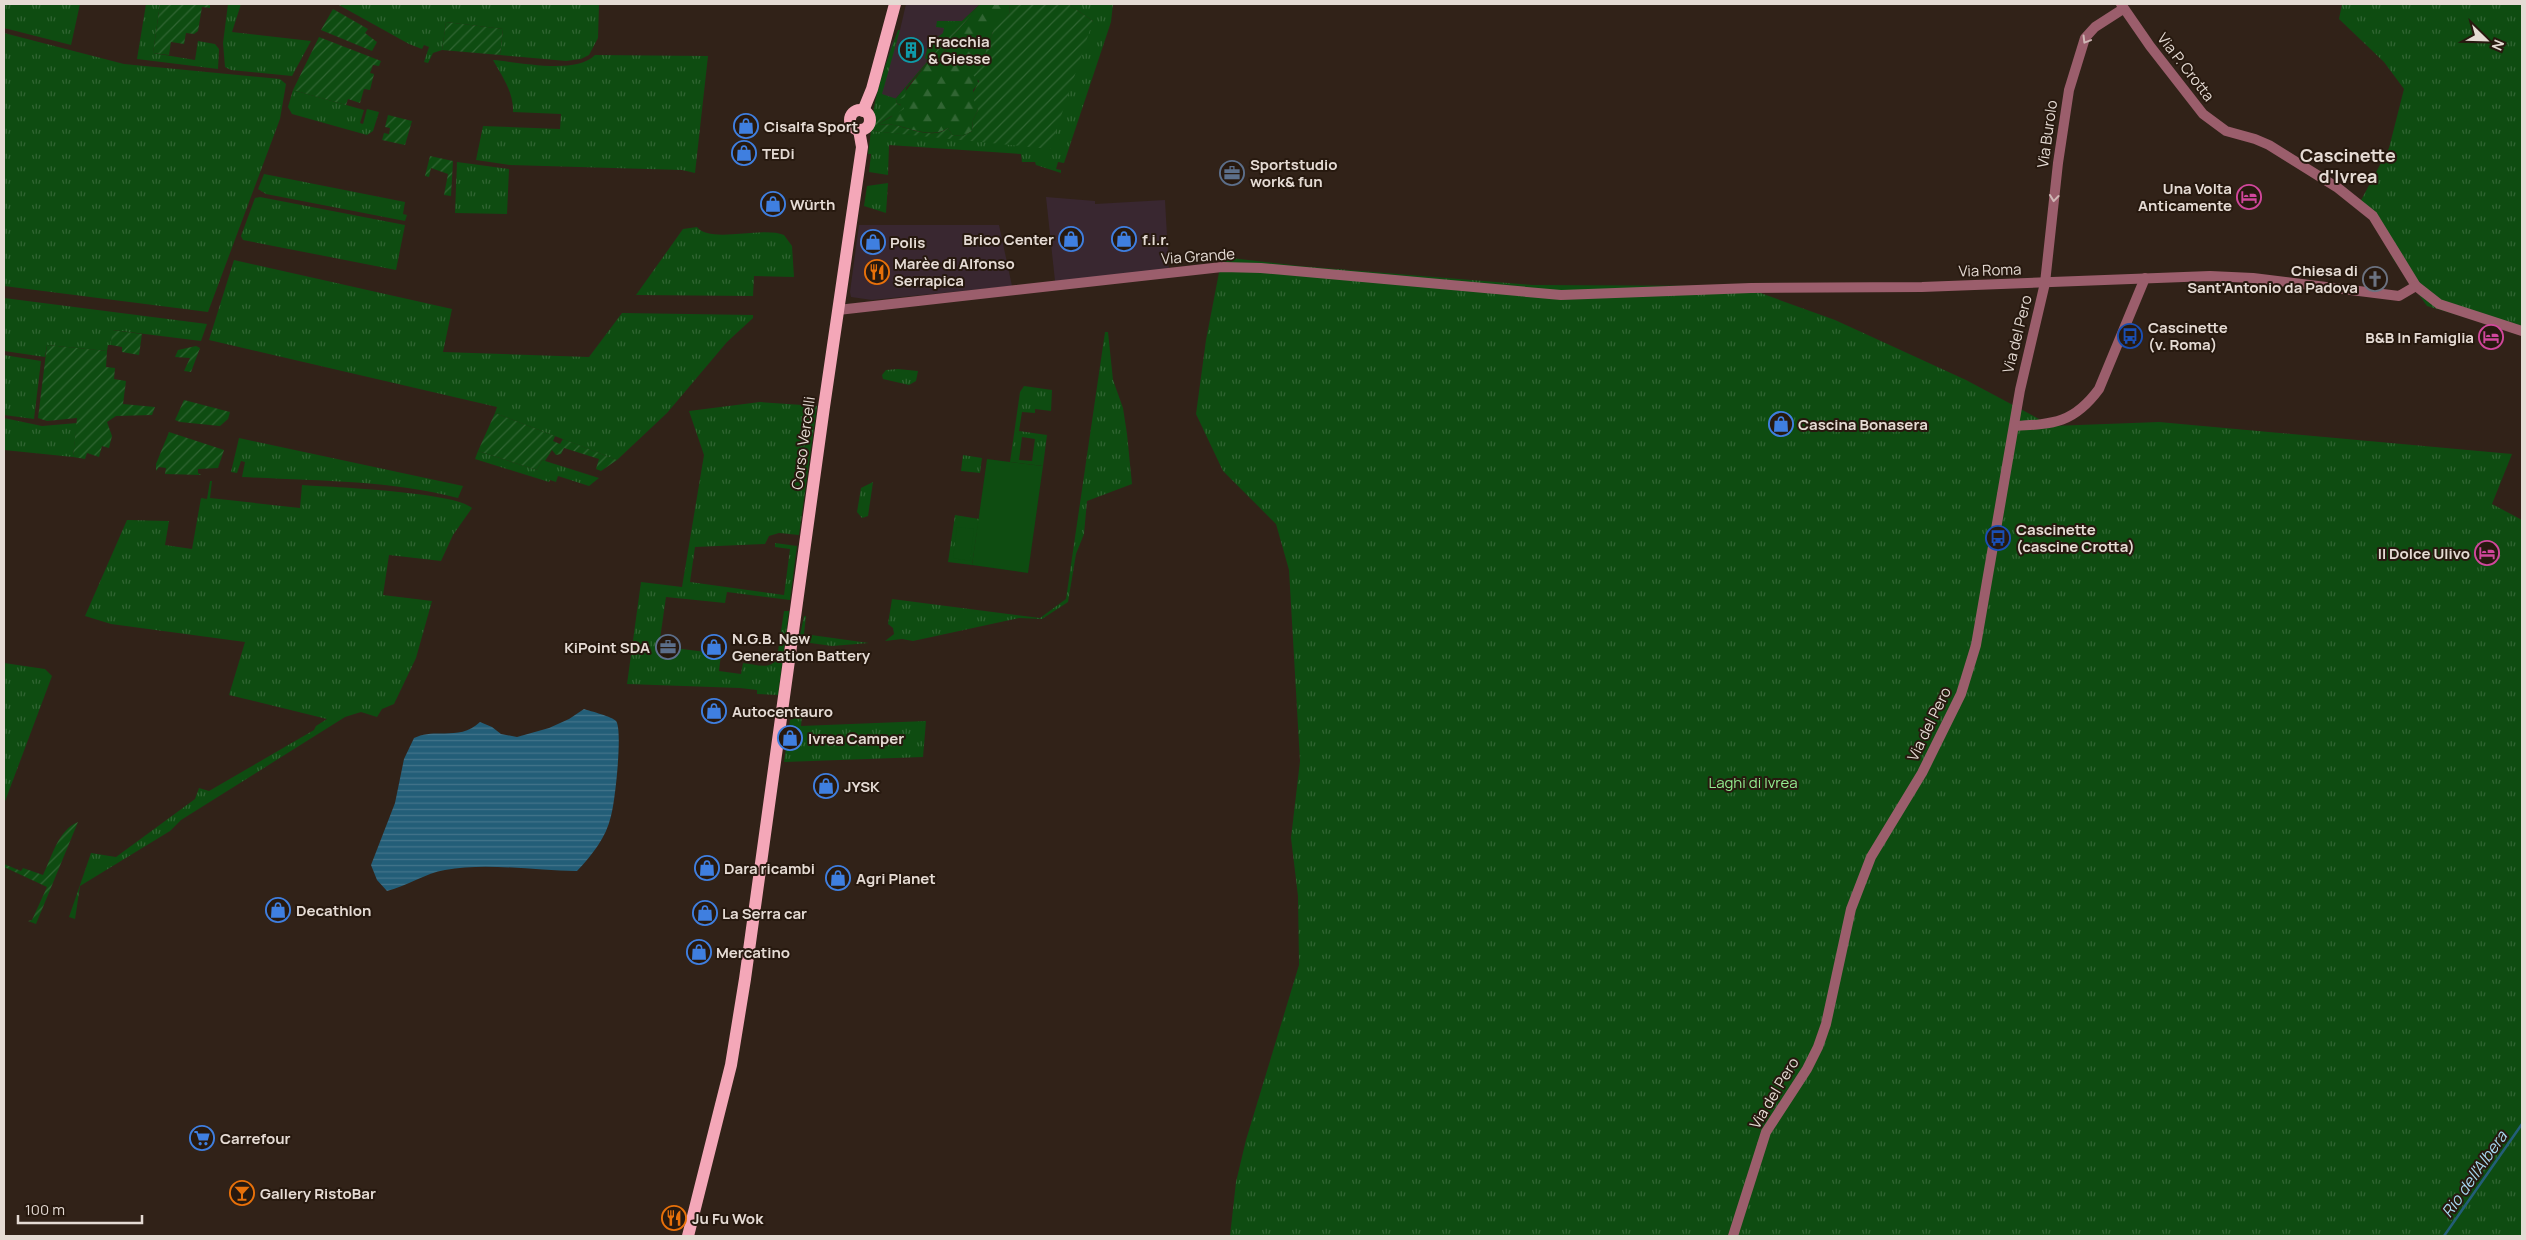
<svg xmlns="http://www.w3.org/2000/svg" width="2526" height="1240" font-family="Manrope,sans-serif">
<defs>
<pattern id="grass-tufts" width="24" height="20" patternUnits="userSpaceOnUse" patternTransform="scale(1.25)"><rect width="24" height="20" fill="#0e4c11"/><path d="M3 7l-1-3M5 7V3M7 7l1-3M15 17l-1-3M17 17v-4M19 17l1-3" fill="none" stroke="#316533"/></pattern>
<pattern id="forest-firs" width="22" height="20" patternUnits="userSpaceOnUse" patternTransform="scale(1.25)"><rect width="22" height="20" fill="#0e4c11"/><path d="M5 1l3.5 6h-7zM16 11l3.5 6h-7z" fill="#316533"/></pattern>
<pattern id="garden-furrows" width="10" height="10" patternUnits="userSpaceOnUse" patternTransform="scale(1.25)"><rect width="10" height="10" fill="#0e4c11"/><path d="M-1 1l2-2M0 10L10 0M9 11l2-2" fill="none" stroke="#316533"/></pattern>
<pattern id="water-rules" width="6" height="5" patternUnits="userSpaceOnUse" patternTransform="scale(1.25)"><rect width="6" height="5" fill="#235e78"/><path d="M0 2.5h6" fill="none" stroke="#43748a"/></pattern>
</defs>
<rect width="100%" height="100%" fill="#312218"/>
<!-- commercial -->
<g fill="#392730">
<path d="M906 4H980L961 22 874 124 872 120 877 95 892 43 900 30Z"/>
<path d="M1046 197 1095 201V204L1165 200 1169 272 1055 281Z"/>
<path d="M859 225H999L1012 286 872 300 851 297 850 292Z"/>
</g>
<!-- grass -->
<g fill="url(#grass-tufts)" fill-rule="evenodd">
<path d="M4 4H80L71 45 4 28Z"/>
<path d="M146 4H160L153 53 195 60 198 41 215 44 219 49 218 69 137 59Z"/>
<path d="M228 4H241L232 32 311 41 292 76 231 70 225 67 223 43Z"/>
<path d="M337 4H599L598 38 589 55 581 59 566 61 500 55 503 29 446 22 442 50 433 53 428 63 424 62 429 47 424 45 422 49 409 44Z"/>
<path d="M1068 4H1113L1111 22 1064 163 1058 162 1056 169 1061 170V173L1036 165 1035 162H1022L1021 154 889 145 888 175 869 172 871 154H868L871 131 983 141 1093 21Z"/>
<path d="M2342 4H2522V334L2427 306 2393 259 2372 216 2359 204 2389 148 2404 89 2384 62 2339 19Z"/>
<path d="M937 21H962L929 61 925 58 928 45 943 33 944 28 936 27Z"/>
<path d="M898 30H900L882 94 897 99 874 124C868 111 892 46 898 30Z"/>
<path d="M4 33 124 64 280 79 286 84 280 119 208 312 4 286Z"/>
<path d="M595 55 708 56 695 173 682 170 510 165 476 160 483 126 560 129 561 114 513 112C514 93 502 76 493 60 520 62 575 75 595 55Z"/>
<path d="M293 90 364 110 360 123 363 124 367 109 379 112 373 131 367 135 292 114 288 107Z"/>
<path d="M457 162 509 169 507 214 455 213Z"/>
<path d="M264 174 405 202 403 214 407 215 405 221 266 194 258 189Z"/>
<path d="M888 183 886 213 864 206 867 186Z"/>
<path d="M260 197 405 225 396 270 243 240 241 236 255 198Z"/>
<path d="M697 227C710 244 762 226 784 235L792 246 794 277 754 276 753 296 636 295 683 229Z"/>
<path d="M1222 257 1300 266 1532 285 1741 286 1835 320 1966 380 2052 426 2159 422 2512 454 2492 504 2522 520V1236H1230L1236 1182 1246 1140 1299 965 1298 896 1291 838 1300 761 1289 570 1276 524 1223 471 1196 414 1206 340Z"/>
<path d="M234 260 452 309 443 352 589 357 622 313 753 315V318L727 342 667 413 617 460 495 413 497 407 209 340Z"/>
<path d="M4 298 207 324 201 341 113 330 111 345H108L107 351 47 345 45 357 4 351Z"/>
<path d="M1105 332H1108L1113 380 1123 408 1127 434 1132 484 1087 501 1084 534 1076 554 1068 602 1042 619 1019 618 913 641 902 639 885 641 894 634 893 628 888 624 892 599 1040 618 1066 599Z"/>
<path d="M4 355 41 361 34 419 4 415Z"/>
<path d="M898 369 918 371 916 381 909 385 883 379 882 375 886 370Z"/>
<path d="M1024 386 1052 390 1051 411 1035 409V413L1022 412 1019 431 1047 435 1043 466 1010 462 1020 392ZM1022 437 1035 439 1032 461 1019 460Z"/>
<path d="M760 402 817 406 799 535 779 533 769 536 765 544 695 547 690 582 784 595 790 549 775 547V543L797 546 790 600 727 592 725 603 666 597 659 646 721 654 719 671 741 674 743 663C755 664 771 671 777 658L784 611H789L778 695 757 694V690L740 688 627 684 641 582 682 587 704 455 689 411Z"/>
<path d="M4 418 42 426 77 423 73 457 4 450Z"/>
<path d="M239 438 463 486 458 498C388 480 314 481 242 477L245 462 241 461 237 473 231 472Z"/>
<path d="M478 451 537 470 542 460 599 478 589 486 558 476 556 482 550 480 549 482 475 459Z"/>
<path d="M963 455 982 458 980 473 961 471Z"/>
<path d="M210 481H212L210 498 300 508 302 485C332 487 455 492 472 508L453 535 441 561 389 555 383 595 432 601 416 658 394 704 382 709 377 717 361 712 345 717 181 820 170 831 80 886 75 919 69 917 91 853 116 857 195 799 199 788 209 791 314 730 316 726 327 719 229 695 245 642 111 624 85 616 127 520 169 521 165 545 192 549 201 498 207 499Z"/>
<path d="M873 482 868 516 862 518 857 512 861 488Z"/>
<path d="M955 515 979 519 972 565 948 562Z"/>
<path d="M804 616H806L804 634 869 643 832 646 803 642 799 640Z"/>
<path d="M4 663 45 669 52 676 4 804Z"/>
<path d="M802 716 801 726 926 721 923 757 784 762 790 720Z"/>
</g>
<!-- forest -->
<path fill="url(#forest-firs)" d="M980 4H1010L1009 14 993 32 986 49 985 61 977 72 978 84 973 90 978 110 973 120 972 131 963 136 952 135 948 128C932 139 910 128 894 125 889 124 883 125 878 124L891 117 901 105 896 103 897 99 901 97 929 61 940 60 943 53 949 48 951 37C962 27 970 15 980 4Z"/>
<!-- garden -->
<g fill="url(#garden-furrows)">
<path d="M160 4H210V8L202 7 198 31 194 34 186 33 184 44 171 42 169 55 153 53Z"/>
<path d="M980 4C970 15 962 27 951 37L949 48 943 52 940 60 929 61 906 88 905 98 897 99 896 103 904 107V109L878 124C883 125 889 124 894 125 910 128 933 140 948 128L952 135 963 136 972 131 973 120 978 110 972 95 979 81 973 75 977 72 979 65 985 61 986 49 995 27 1009 14 1010 4H1068L1093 21 1050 149 871 131 873 123 874 124 962 21Z"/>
<path d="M333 9 368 29 365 33 377 42 372 51 321 30Z"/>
<path d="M446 22 503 29 500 55 442 50Z"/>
<path d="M319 37 381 61 379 66 373 65 370 73 374 74 370 90 364 89 360 103 348 99 346 105 293 90Z"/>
<path d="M388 115 412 121 405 145 382 140 384 133 389 134 390 128 385 127Z"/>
<path d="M430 156 453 161 451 196 444 195 448 174 431 168 429 177 425 176Z"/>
<path d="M112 330 142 334 139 355 122 352V347L111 345Z"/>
<path d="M47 345 107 351 106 367 115 368 114 379 126 381 123 404 155 407 152 415 116 416 107 422 112 436 109 448 102 446 99 457 87 453 85 459 73 457 77 418 47 421 38 418Z"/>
<path d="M196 346 200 348 191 372 184 371 190 358 175 357 178 350Z"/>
<path d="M184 400 230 412 228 419 220 426 180 422 175 420Z"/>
<path d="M495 413 555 436 553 441 560 444 563 439 617 460 601 471 596 469 599 459 564 448 561 454 556 455 552 450 545 461 542 460 537 470 478 451Z"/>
<path d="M169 432 224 450 218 468 198 469V473L201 475 165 474 166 468 159 467 156 471V464Z"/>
<path d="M78 822 36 924 28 921 32 920 47 887 4 867V864L21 871 23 868 43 875C52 857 58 830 78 822Z"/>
</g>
<!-- pitch -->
<g fill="#0e4c11">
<path d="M987 459 1043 466 1028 573 972 565Z"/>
<path d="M957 527 974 529 970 561 953 558Z"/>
</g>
<!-- water -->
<path fill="url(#water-rules)" d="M584 709C590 711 613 717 616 721 623 729 615 803 611 816 606 838 592 855 577 871 534 871 488 862 445 870 426 873 407 886 387 891L377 880 371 865 395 803 404 759 414 738C436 727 459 742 480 722L492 727 501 734 517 737 549 728 569 719Z"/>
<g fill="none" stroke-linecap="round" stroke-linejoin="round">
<!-- stream -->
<path stroke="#235e78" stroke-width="2.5" d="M2444 1236 2522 1124"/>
<!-- tertiary -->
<g stroke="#9b5e6c" stroke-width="10">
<path d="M2121 4 2150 46 2203 114 2226 131 2255 139 2269 145 2338 188 2373 216 2416 286 2439 304 2522 331"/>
<path d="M838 310 1222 267 1261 268 1561 295 1751 288 1922 287 2210 276 2253 278 2399 296 2416 286"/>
<path d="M2015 426C2054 424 2074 423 2099 389L2145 278"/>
<path d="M1733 1236 1766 1132 1807 1069 1818 1047 1826 1024 1851 909 1871 857 1922 773 1961 694 1976 645 2020 390 2045 283 2058 163 2069 90 2085 38 2095 27 2123 9"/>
</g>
<!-- primary -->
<g stroke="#f4a7b8" stroke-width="12">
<circle cx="860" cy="120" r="10"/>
<path d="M863 111 872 89 895 4"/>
<path d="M688 1236 731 1065 745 979 824 407 862 147 859 130"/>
</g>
</g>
<!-- one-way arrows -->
<defs><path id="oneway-chevron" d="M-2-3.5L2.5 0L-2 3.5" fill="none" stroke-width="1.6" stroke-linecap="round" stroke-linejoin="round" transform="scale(1.25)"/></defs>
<g stroke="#cfb6b5">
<use href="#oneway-chevron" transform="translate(2086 40) rotate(121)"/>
<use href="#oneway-chevron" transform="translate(2054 198) rotate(96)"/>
</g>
<!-- icons -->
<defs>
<symbol id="building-ring" viewBox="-11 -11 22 22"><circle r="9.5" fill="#27190f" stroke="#0f9aa8" stroke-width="1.5"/><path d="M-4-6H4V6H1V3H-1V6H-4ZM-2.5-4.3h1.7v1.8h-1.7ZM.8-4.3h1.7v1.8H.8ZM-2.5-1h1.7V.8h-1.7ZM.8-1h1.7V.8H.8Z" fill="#0f9aa8"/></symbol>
<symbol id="shop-ring" viewBox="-11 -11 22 22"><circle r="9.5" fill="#27190f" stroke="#3f7fe0" stroke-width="1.5"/><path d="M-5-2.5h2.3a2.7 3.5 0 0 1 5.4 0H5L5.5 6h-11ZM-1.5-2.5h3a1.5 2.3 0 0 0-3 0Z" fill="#3f7fe0"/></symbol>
<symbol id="office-ring" viewBox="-11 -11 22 22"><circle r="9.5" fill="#27190f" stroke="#5c6f8a" stroke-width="1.5"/><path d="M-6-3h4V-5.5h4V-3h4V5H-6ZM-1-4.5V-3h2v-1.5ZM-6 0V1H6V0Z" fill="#5c6f8a"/></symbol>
<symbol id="hotel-ring" viewBox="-11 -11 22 22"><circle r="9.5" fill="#27190f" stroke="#d1479c" stroke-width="1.5"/><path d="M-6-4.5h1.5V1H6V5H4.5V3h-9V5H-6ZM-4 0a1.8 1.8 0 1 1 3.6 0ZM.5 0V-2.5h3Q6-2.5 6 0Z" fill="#d1479c"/></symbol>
<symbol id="restaurant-ring" viewBox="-11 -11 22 22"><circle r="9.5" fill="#27190f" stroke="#e8710a" stroke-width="1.5"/><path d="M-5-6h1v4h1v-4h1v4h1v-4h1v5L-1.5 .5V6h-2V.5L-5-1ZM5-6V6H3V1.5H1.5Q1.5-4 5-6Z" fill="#e8710a"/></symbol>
<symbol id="church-ring" viewBox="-11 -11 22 22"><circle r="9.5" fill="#27190f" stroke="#6b7280" stroke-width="1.5"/><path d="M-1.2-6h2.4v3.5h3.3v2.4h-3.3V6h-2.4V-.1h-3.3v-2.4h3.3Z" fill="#6b7280"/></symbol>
<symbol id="bus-ring" viewBox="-11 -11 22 22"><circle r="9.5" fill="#27190f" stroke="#1a4fb4" stroke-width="1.5"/><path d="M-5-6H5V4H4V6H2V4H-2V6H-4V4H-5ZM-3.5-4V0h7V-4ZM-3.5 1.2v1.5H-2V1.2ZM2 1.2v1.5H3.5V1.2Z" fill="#1a4fb4"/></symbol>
<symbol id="supermarket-ring" viewBox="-11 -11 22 22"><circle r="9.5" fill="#27190f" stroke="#3f7fe0" stroke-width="1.5"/><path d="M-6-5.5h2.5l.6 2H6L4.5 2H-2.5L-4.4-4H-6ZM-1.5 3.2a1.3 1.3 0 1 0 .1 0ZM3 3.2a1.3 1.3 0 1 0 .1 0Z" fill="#3f7fe0"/></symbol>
<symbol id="bar-ring" viewBox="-11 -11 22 22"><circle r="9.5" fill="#27190f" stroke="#e8710a" stroke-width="1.5"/><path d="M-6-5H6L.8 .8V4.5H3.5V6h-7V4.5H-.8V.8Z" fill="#e8710a"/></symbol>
</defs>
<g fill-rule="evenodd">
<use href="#building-ring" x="897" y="36" width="28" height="28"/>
<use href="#shop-ring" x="732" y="112" width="28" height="28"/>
<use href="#shop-ring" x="730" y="139" width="28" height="28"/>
<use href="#office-ring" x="1218" y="159" width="28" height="28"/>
<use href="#hotel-ring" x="2235" y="183" width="28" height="28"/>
<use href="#shop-ring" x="759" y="190" width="28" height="28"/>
<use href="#shop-ring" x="1057" y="225" width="28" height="28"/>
<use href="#shop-ring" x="1110" y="225" width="28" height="28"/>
<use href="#shop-ring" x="859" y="228" width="28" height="28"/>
<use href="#restaurant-ring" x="863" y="258" width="28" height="28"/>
<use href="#church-ring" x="2361" y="265" width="28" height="28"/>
<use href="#bus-ring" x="2116" y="322" width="28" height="28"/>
<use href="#hotel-ring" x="2477" y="323" width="28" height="28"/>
<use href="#shop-ring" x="1767" y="410" width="28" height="28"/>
<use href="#bus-ring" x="1984" y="524" width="28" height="28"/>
<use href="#hotel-ring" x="2473" y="539" width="28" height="28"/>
<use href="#office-ring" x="654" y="633" width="28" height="28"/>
<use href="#shop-ring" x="700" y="633" width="28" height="28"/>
<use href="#shop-ring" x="700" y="697" width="28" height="28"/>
<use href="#shop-ring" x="776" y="724" width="28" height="28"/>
<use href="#shop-ring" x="812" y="772" width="28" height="28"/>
<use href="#shop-ring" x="693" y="854" width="28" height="28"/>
<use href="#shop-ring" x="824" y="864" width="28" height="28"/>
<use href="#shop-ring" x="264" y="896" width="28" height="28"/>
<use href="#shop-ring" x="691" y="899" width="28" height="28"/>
<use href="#shop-ring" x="685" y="938" width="28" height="28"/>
<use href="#supermarket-ring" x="188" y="1124" width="28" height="28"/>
<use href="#bar-ring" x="228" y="1179" width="28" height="28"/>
<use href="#restaurant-ring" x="660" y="1204" width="28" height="28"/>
</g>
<g text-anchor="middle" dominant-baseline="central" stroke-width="4" stroke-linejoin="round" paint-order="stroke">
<!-- poi labels -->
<g font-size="15" font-weight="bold" fill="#e5dbd4" stroke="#27190f" text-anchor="start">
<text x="928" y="41">Fracchia<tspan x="928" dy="17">&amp; Giesse</tspan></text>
<text x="764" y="126">Cisalfa Sport</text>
<text x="762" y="153">TEDi</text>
<text x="1250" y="164">Sportstudio<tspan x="1250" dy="17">work&amp; fun</tspan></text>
<text x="2232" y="188" text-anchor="end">Una Volta<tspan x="2232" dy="17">Anticamente</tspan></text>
<text x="790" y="204">Würth</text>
<text x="1054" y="239" text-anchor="end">Brico Center</text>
<text x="1142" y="239">f.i.r.</text>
<text x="890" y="242">Polis</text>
<text x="894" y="263">Marèe di Alfonso<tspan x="894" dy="17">Serrapica</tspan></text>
<text x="2358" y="270" text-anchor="end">Chiesa di<tspan x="2358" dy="17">Sant'Antonio da Padova</tspan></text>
<text x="2148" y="327">Cascinette<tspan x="2148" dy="17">(v. Roma)</tspan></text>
<text x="2474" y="337" text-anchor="end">B&amp;B In Famiglia</text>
<text x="1798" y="424">Cascina Bonasera</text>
<text x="2016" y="529">Cascinette<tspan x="2016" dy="17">(cascine Crotta)</tspan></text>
<text x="2470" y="553" text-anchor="end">Il Dolce Ulivo</text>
<text x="732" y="638">N.G.B. New<tspan x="732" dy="17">Generation Battery</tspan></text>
<text x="650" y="647" text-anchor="end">KiPoint SDA</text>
<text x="732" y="711">Autocentauro</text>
<text x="808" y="738">Ivrea Camper</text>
<text x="844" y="786">JYSK</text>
<text x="724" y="868">Dara ricambi</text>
<text x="856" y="878">Agri Planet</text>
<text x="296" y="910">Decathlon</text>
<text x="722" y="913">La Serra car</text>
<text x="716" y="952">Mercatino</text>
<text x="220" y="1138">Carrefour</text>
<text x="260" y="1193">Gallery RistoBar</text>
<text x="692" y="1218">Ju Fu Wok</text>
</g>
<!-- street labels -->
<g font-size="15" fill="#e5dbd4" stroke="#27190f">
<text transform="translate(2186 67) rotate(52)">Via P. Crotta</text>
<text transform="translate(2047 134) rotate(-82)">Via Burolo</text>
<text transform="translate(1198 256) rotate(-4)">Via Grande</text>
<text transform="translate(1990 270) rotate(-2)">Via Roma</text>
<text transform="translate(2017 334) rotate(-76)">Via del Pero</text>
<text transform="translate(803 443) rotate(-82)">Corso Vercelli</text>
<text transform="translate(1929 724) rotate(-64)">Via del Pero</text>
<text transform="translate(1774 1093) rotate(-59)">Via del Pero</text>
</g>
<!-- park labels -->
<g font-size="15" fill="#93ed90" stroke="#27190f">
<text x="1753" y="782">Laghi di Ivrea</text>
</g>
<!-- water labels -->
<g font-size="16" font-style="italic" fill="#a7d7f0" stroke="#27190f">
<text transform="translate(2474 1174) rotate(-55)">Rio dell'Albera</text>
</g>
<!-- quarter labels -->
<g font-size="18" font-weight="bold" fill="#e5dbd4" stroke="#27190f">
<text x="2348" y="155">Cascinette<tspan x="2348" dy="21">d'Ivrea</tspan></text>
</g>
</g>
<!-- border -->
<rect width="2526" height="1240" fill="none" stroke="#e5dbd4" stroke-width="10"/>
<!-- north arrow -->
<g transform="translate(2486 40) rotate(113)" stroke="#27190f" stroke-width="4" paint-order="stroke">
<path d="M0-4L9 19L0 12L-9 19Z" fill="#e5dbd4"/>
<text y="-8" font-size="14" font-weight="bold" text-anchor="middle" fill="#e5dbd4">N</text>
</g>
<!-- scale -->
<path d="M18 1215v8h124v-8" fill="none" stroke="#e5dbd4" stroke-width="2.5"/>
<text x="25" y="1215" font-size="15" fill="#e5dbd4" stroke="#27190f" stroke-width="4" paint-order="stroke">100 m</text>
</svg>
